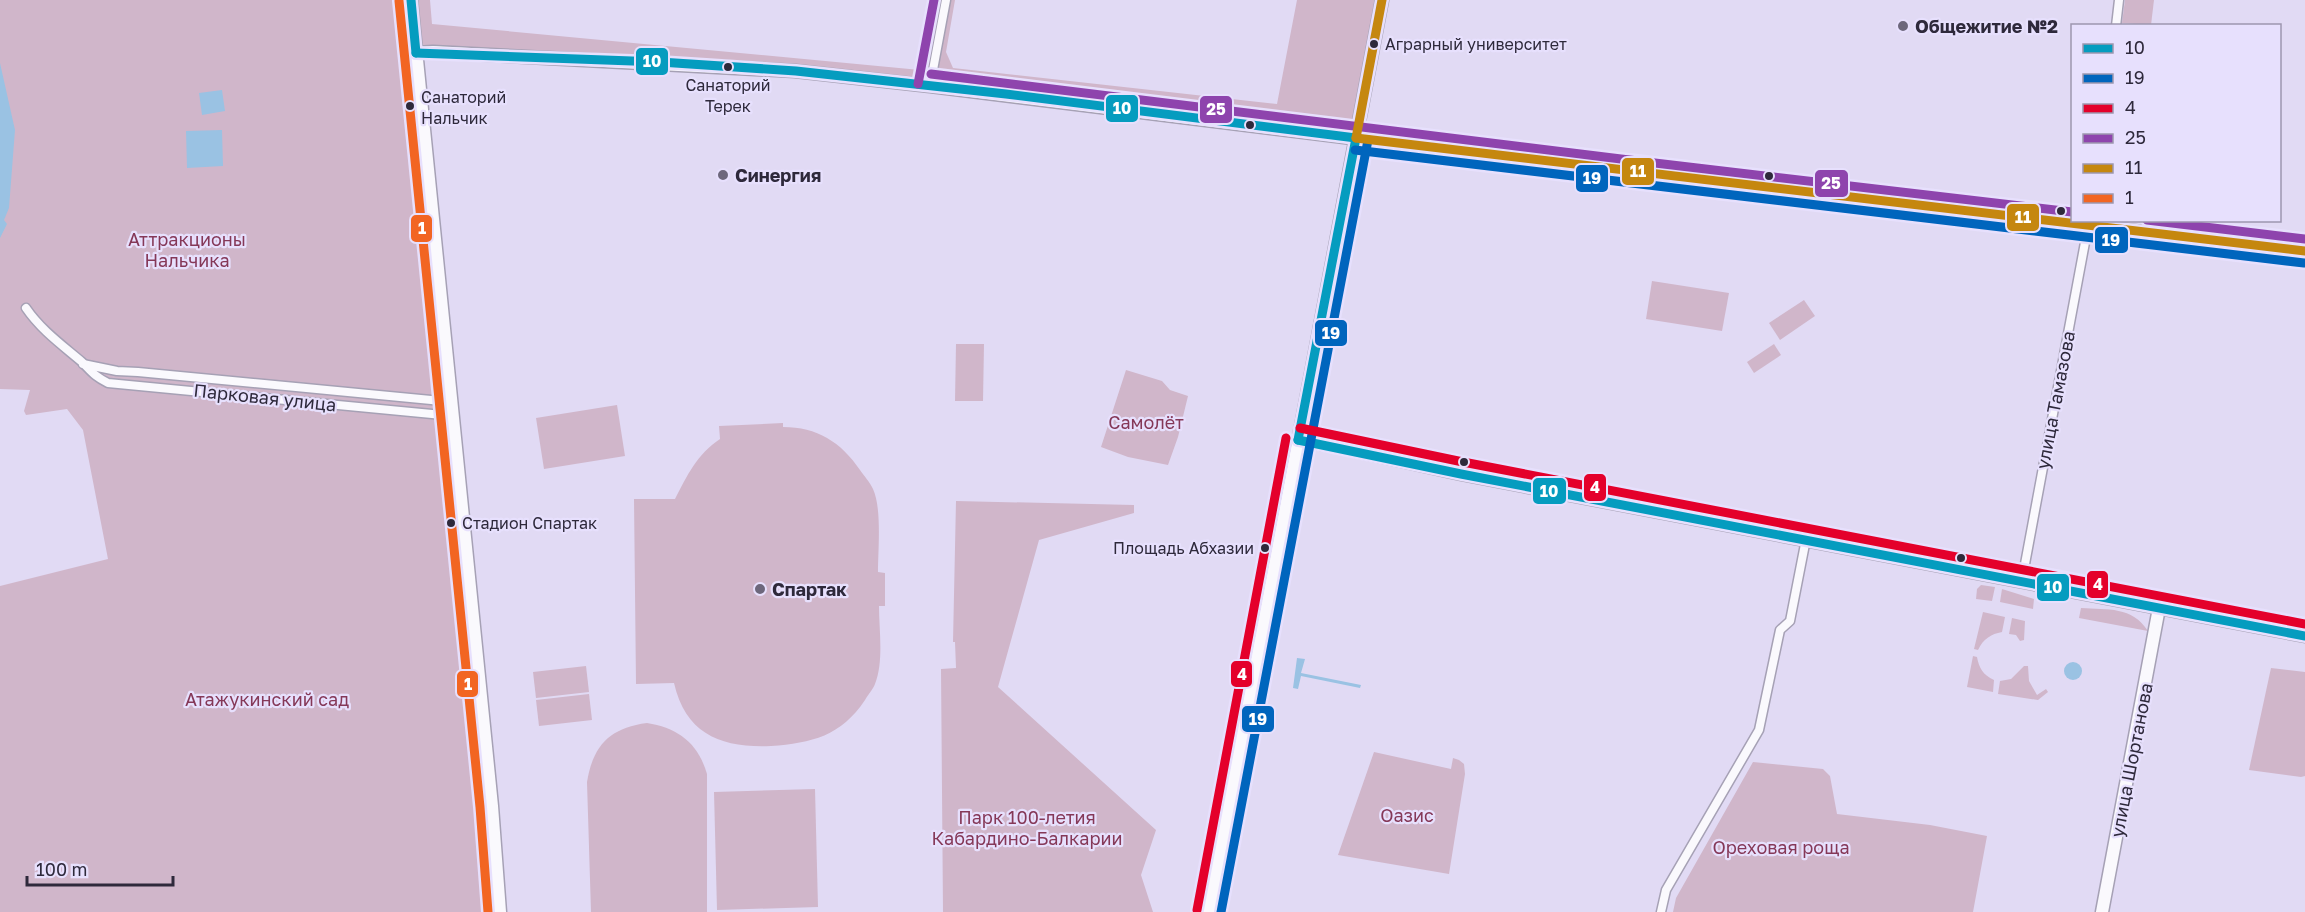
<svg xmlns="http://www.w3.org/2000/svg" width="2305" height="912" font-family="'Golos Text',sans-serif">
<rect width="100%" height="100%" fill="#e1daf4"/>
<!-- green -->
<g fill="#d0b6ca">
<path d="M0 0H430L432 24 920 70 933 0H955L946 52 953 68 1277 104 1297 0H1382L1356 138 795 71 417 53 500 912H0V586L108 559 83 430 67 409 26 415 24 411 30 390 0 389Z"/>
<path d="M2125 0H2154L2151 25 2122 23Z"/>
<path d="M1652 281 1729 293 1722 331 1646 319Z"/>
<path d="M1804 300 1815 316 1780 340 1769 323Z"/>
<path d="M956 344H984L983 401H955Z"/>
<path d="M1774 344 1781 355 1754 373 1747 362Z"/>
<path d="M1126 370 1162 381 1170 390 1188 396 1178 437 1168 465 1128 457 1101 447Z"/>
<path d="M617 405 625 456 544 469 536 418Z"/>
<path d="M783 423V427C817 427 841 442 860 470 864 476 870 482 873 489 882 508 878 551 878 572L885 573V606H879C879 630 884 661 875 684 873 689 868 695 865 700 841 736 812 743 771 746 722 748 686 735 674 683L636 684 634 499H675C687 476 697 454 720 439L719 426Z"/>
<path d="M956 501 1134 505V513L1039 540 998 687 1156 830 1141 875 1153 912H943L941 669 956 668 955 642H953Z"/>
<path d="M1981 585 1995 587 1992 601 1976 599 1977 589Z"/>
<path d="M2002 589 2034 599 2033 609 2000 602Z"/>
<path d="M2081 608C2108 610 2132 606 2148 631L2079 618Z"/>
<path d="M1983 612 2005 617 2002 632C1991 634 1983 639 1978 650L1974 649Z"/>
<path d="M2012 618 2025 621 2024 640 2020 641 2016 635 2009 634Z"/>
<path d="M1973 656 1977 657C1979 668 1983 675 1994 680L1993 692 1967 687Z"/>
<path d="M586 666 589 692 536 698 533 672Z"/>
<path d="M2024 666H2028L2029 681 2037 695 2046 689 2048 692 2038 700 1998 694 2000 681 2011 679Z"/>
<path d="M2271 668 2305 672V776L2301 777 2249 770Z"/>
<path d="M589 694 592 720 539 726 536 700Z"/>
<path d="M647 723C678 728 698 743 707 774V912H591L587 782C593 746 609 728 647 723Z"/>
<path d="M1374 752 1451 769 1453 758 1459 760 1464 764 1465 774 1449 874 1338 855Z"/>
<path d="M1753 762 1823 769 1830 776 1837 814 1930 825 1987 836 1973 912H1673L1676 898Z"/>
<path d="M815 789 818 907 717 910 714 792Z"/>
</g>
<!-- water -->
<g fill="#9ac2e3">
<path d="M0 63 15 130 9 208 4 220 7 224 0 238Z"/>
<path d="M222 90 225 111 202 115 199 93Z"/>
<path d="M222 130 223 166 187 168 186 131Z"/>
<path d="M1297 658 1305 659 1301 673 1361 685 1360 688 1301 676 1298 689 1293 688Z"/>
<circle cx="2073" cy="671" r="9"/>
</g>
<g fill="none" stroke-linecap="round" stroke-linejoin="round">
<defs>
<g id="street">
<path d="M2116 26 2119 0"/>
<path d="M930 86 946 0"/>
<path d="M26 308C41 330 62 345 82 362 92 372 94 376 108 383L453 416"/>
<path d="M83 364 117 371 138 372 452 402"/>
<path d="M2022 580 2089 221"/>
<path d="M1661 912 1666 890 1759 730 1780 630 1790 621 1806 539"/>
</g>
<g id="secondary">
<path d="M411 0 492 806 500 912"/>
<path d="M416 53 433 52 795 71 930 86 1620 171 2305 251"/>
<path d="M1298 440 1329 445 1461 474 2305 636"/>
<path d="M1209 912 1382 0"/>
<path d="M2102 912 2159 608"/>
</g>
</defs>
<!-- street casing -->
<use href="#street" stroke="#a6a1b5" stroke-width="11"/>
<!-- secondary casing -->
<use href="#secondary" stroke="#a6a1b5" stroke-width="15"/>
<!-- street -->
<use href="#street" stroke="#faf9fd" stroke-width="8"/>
<!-- secondary -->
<use href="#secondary" stroke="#faf9fd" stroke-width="12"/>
<defs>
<g id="bus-1">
<path d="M411 0 416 53"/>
<path d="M416 53 660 62 796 71 1006 94 1356 138"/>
<path d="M1298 440 1461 474 2305 636"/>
<path d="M1298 440 1356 138"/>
</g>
<g id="bus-2">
<path d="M1355 150 2304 263"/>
<path d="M1221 912 1368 140"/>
</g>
<g id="bus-3">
<path d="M1300 428 1463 462 2305 624"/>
<path d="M1197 910 1286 438"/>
</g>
<g id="bus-4">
<path d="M931 74 1621 159 2072 212"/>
<path d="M918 84 934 0"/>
<path d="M2147 220 2305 239"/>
</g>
<g id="bus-5">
<path d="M1356 138 2305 251"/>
<path d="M1356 138 1382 0"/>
</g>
<path id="bus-6" d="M399 1 480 807 488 912"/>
</defs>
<!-- bus-1 casing -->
<use href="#bus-1" stroke="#e7e0fd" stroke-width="14"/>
<!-- bus-2 casing -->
<use href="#bus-2" stroke="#e7e0fd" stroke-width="14"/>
<!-- bus-3 casing -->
<use href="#bus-3" stroke="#e7e0fd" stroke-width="14"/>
<!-- bus-4 casing -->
<use href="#bus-4" stroke="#e7e0fd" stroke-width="14"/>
<!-- bus-5 casing -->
<use href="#bus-5" stroke="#e7e0fd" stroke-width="14"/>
<!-- bus-6 casing -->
<use href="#bus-6" stroke="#e7e0fd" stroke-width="14"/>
<!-- bus-1 -->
<use href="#bus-1" stroke="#059cbf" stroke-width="9"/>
<!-- bus-2 -->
<use href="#bus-2" stroke="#0065bd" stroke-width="9"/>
<!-- bus-3 -->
<use href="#bus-3" stroke="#e4002b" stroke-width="9"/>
<!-- bus-4 -->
<use href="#bus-4" stroke="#8e44ad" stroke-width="9"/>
<!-- bus-5 -->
<use href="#bus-5" stroke="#c5870f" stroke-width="9"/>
<!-- bus-6 -->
<use href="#bus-6" stroke="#f26522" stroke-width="9"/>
</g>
<!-- markers -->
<g fill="#6d677c" stroke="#e7e0fd" stroke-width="2">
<circle cx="1903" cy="26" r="6"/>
<circle cx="723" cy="175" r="6"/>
<circle cx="760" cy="589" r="6"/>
</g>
<g fill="#2e293b" stroke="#e7e0fd" stroke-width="2">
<circle cx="1374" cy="44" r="5"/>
<circle cx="728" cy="67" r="5"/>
<circle cx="410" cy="106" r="5"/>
<circle cx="1250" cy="125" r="5"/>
<circle cx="1769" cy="176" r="5"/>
<circle cx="2061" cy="211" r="5"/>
<circle cx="1464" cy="462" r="5"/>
<circle cx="451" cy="523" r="5"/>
<circle cx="1265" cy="548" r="5"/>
<circle cx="1961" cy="558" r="5"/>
</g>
<g text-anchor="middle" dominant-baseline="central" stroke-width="4.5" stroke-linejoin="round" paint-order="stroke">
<!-- bus labels -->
<g font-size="16" fill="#2e293b" stroke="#e7e0fd" text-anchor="start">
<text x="1385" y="44">Аграрный университет</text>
<text x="728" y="85" text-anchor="middle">Санаторий<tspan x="728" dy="21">Терек</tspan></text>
<text x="421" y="97">Санаторий<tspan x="421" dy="21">Нальчик</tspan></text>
<text x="462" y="523">Стадион Спартак</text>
<text x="1254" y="548" text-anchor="end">Площадь Абхазии</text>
</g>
<!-- poi labels -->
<g font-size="18" font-weight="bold" fill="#2e293b" stroke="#e7e0fd" text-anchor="start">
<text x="1915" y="26">Общежитие №2</text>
<text x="735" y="175">Синергия</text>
<text x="772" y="589">Спартак</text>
</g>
<!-- park labels -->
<g font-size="18" fill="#853858" stroke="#e7e0fd">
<text x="187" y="239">Аттракционы<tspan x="187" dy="21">Нальчика</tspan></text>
<text x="1146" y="422">Самолёт</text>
<text x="267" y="699">Атажукинский сад</text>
<text x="1407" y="815">Оазис</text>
<text x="1027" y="817">Парк 100-летия<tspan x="1027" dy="21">Кабардино-Балкарии</tspan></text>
<text x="1781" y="847">Ореховая роща</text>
</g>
<!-- street labels -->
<g font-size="18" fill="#2e293b" stroke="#e7e0fd">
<text transform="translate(265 397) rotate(6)">Парковая улица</text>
<text transform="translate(2055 400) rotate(-79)">улица Тамазова</text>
<text transform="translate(2131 760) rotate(-79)">улица Шортанова</text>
</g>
</g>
<g stroke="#e7e0fd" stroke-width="2">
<rect x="635" y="47" width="34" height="29" rx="6" fill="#059cbf"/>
<rect x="1105" y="94" width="34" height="29" rx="6" fill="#059cbf"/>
<rect x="1199" y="95" width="34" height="29" rx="6" fill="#8e44ad"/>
<rect x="1621" y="157" width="34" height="29" rx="6" fill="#c5870f"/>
<rect x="1575" y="164" width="34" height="29" rx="6" fill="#0065bd"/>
<rect x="1814" y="169" width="35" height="29" rx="6" fill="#8e44ad"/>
<rect x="2006" y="203" width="34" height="29" rx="6" fill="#c5870f"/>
<rect x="410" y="214" width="23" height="29" rx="6" fill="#f26522"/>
<rect x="2094" y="226" width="35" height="28" rx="6" fill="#0065bd"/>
<rect x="1314" y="319" width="34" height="28" rx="6" fill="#0065bd"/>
<rect x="1583" y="473" width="24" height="29" rx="6" fill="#e4002b"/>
<rect x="1532" y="477" width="35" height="28" rx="6" fill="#059cbf"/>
<rect x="2086" y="570" width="23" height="29" rx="6" fill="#e4002b"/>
<rect x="2036" y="573" width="34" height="29" rx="6" fill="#059cbf"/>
<rect x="1230" y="660" width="23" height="28" rx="6" fill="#e4002b"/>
<rect x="456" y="670" width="23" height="28" rx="6" fill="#f26522"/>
<rect x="1241" y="705" width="34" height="28" rx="6" fill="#0065bd"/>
</g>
<g font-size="16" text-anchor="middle" font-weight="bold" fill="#fff">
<text x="652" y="67">10</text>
<text x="1122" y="114">10</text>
<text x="1216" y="115">25</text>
<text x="1638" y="177">11</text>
<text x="1592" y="184">19</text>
<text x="1831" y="189">25</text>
<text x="2023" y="223">11</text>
<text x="422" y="234">1</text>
<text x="2111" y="246">19</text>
<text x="1331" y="339">19</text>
<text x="1595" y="493">4</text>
<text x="1549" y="497">10</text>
<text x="2098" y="590">4</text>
<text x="2053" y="593">10</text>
<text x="1242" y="680">4</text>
<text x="468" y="690">1</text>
<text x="1258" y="725">19</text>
</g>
<!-- legend -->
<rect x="2071" y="24" width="210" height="198" fill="#e7e0fd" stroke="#9d97af" stroke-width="1.5"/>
<rect x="2083" y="44" width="30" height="9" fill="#059cbf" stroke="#9d97af" stroke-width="1.5"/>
<text x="2125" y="54" font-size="18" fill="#2e293b">10</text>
<rect x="2083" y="74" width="30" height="9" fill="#0065bd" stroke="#9d97af" stroke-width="1.5"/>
<text x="2125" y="84" font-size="18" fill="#2e293b">19</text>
<rect x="2083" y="104" width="30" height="9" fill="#e4002b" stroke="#9d97af" stroke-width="1.5"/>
<text x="2125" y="114" font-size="18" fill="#2e293b">4</text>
<rect x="2083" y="134" width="30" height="9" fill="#8e44ad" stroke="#9d97af" stroke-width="1.5"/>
<text x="2125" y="144" font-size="18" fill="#2e293b">25</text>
<rect x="2083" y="164" width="30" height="9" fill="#c5870f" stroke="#9d97af" stroke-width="1.5"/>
<text x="2125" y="174" font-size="18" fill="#2e293b">11</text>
<rect x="2083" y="194" width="30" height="9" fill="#f26522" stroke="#9d97af" stroke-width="1.5"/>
<text x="2125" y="204" font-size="18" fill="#2e293b">1</text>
<!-- scale -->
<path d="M27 876v9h146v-9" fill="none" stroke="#2e293b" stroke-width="3"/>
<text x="36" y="876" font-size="18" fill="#2e293b" stroke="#e7e0fd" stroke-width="4.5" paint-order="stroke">100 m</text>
</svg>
